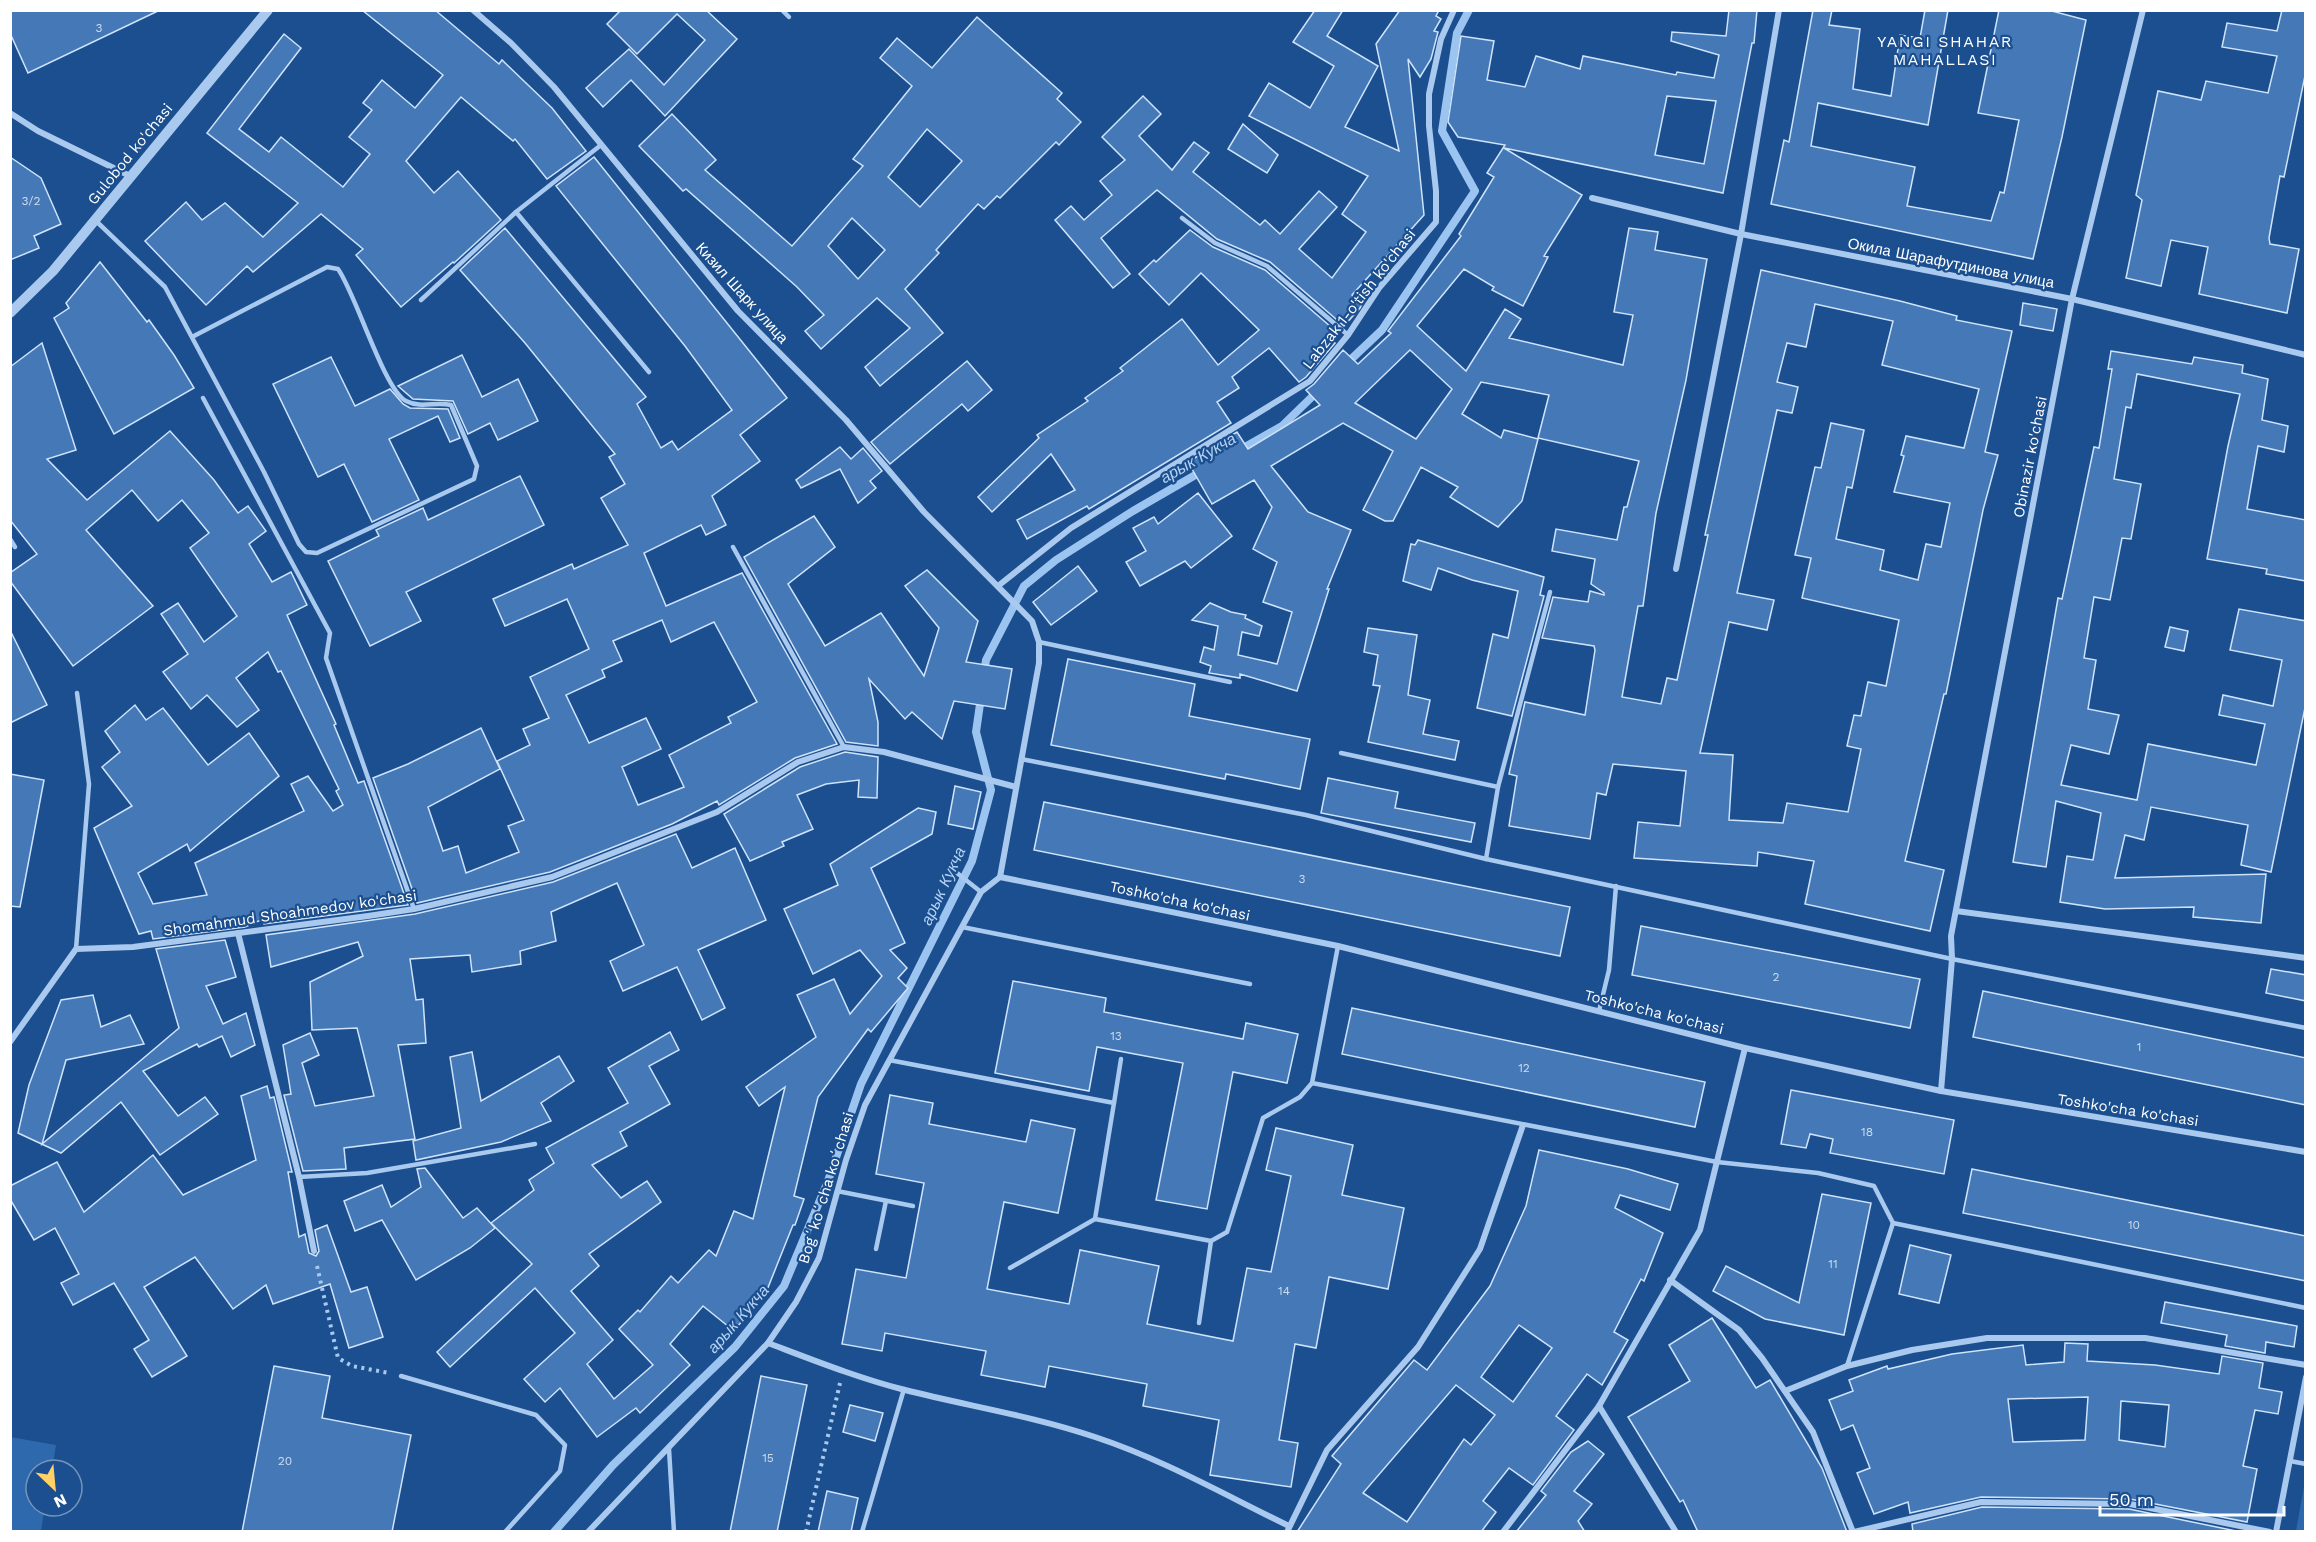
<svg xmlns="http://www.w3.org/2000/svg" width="2316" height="1542" font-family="'Work Sans',sans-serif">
<rect width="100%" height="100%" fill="#1b4f8f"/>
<!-- green -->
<g fill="#2e69ad">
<path d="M10 1437 56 1445 52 1470H36V1506H45L41 1531H11Z"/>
<path d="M2305 1481V1531H2296Z"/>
</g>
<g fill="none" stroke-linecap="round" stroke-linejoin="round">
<!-- stream -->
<g stroke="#9cc4f0" stroke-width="8">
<path d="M1345 365 1382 330 1475 191 1442 131 1457 33 1469 10"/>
<path d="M1238 451 1282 426 1319 390"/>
<path d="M984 674 986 660 1024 586 1056 560 1133 511 1204 470"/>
<path d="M554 1532 613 1465 735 1347 784 1286 828 1181 861 1084 972 861 991 790 976 732 981 697"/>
</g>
</g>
<!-- building -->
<g fill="#4478b7" stroke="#cfe3fa" stroke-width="1.5" fill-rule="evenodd">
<path d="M10 10H160L28 73 10 33Z"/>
<path d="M362 10H435L499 64 502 60 552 108 586 151 547 179 515 139 513 141 461 97 406 161 434 193 458 171 501 220 454 263 453 262 401 307 356 255 363 249 321 214 253 272 247 266 206 305 145 241 186 202 202 220 225 203 263 237 298 203 207 133 284 34 301 48 239 129 269 152 281 137 343 187 370 154 349 137 372 110 363 103 382 80 415 108 443 75Z"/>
<path d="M621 10H706L737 39 665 116 631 80 603 107 586 88 629 49 664 85 705 40 677 14 637 54 607 24Z"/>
<path d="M1315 10H1343L1327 36 1378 66 1345 127 1399 151 1376 44 1400 10H1439L1436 16 1441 19 1434 31 1438 32 1431 59 1420 77 1408 59 1424 215 1352 295 1362 304 1360 308 1344 326 1270 262 1217 239 1157 190 1101 238 1130 274 1113 288 1055 220 1071 206 1084 220 1112 195 1100 181 1125 160 1102 137 1143 96 1161 114 1139 136 1172 170 1194 142 1209 153 1193 172 1260 225 1265 220 1280 234 1319 191 1337 207 1299 249 1332 278 1366 232 1342 214 1368 176 1249 116 1269 83 1310 108 1334 66 1293 42Z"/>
<path d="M1729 10H1757L1754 43H1752L1723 193 1504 148 1582 195 1544 256 1548 257 1523 306 1492 290 1494 287 1464 269 1417 326 1466 371 1505 309 1521 319 1509 338 1623 365 1633 315 1614 312 1629 228 1658 232 1655 250 1707 259 1686 380 1656 513 1643 606H1638L1622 697 1661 704 1667 678 1677 680 1708 535H1705L1761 270 1900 301 1957 316 1956 320 2012 331 1985 452 1998 455 1983 510 1946 694H1944L1905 861 1944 870 1930 931 1805 904 1814 861 1758 852 1757 866 1634 858 1638 822 1680 826 1686 771 1613 764 1606 795 1597 793 1590 839 1509 826 1517 776 1509 774 1525 702 1585 715 1595 650 1594 646 1542 638 1553 597 1588 602 1590 591 1604 595V593L1591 584 1595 559 1552 551 1556 529 1617 540 1624 507H1627L1639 461 1538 438 1549 395 1481 382 1462 414 1501 438 1504 430 1538 439 1522 501 1498 527 1450 497 1458 487 1421 467 1393 521H1385L1363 510 1393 451 1343 423 1271 466 1308 512 1351 530 1327 589H1329L1297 691 1240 674V678L1209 673 1211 666 1200 662 1204 647 1214 650 1218 626 1192 620 1210 603 1231 612 1246 615 1245 618 1262 626 1259 636 1242 632 1238 655 1277 664 1292 612 1263 602 1277 562 1253 549 1272 507 1254 480 1212 504 1188 462 1237 432 1248 449 1320 405 1306 390 1314 384 1343 350 1358 364 1391 333 1388 331 1461 236 1459 234 1494 177 1487 173 1505 145 1458 137 1448 122 1461 36 1494 41 1487 80 1525 87 1536 56 1580 69 1583 56 1676 75 1677 72 1714 78 1719 55 1671 41 1672 32 1726 36ZM1667 96 1716 101 1704 164 1655 155ZM1815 304 1893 321 1882 365 1979 389 1964 448 1906 436 1901 455 1904 456 1894 492 1950 503 1941 547 1926 544 1918 580 1880 570 1884 550 1836 539 1847 487 1852 488 1864 430 1831 423 1821 468 1815 467 1795 555 1811 558 1802 598 1899 620 1886 686 1868 682 1861 716 1854 715 1847 746 1861 749 1848 812 1787 803 1783 823 1729 820 1733 755 1700 753 1729 622 1767 630 1774 600 1737 593 1777 410 1792 413 1798 387 1777 382 1787 343 1806 347ZM1410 350 1452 389 1416 439 1355 403Z"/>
<path d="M1813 10H1832L1829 25 1860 29 1853 89 1891 96 1900 35 1920 38 1925 10H1948L1928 125 1818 103 1811 146 1915 167 1907 206 1991 221 2000 192 2004 193 2019 120 1978 113 1999 10H2048L2086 20 2062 137 2033 259 1771 204 1784 140 1789 142Z"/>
<path d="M2282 10H2306V71L2284 177 2280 176 2269 238 2270 244 2299 249 2287 313 2199 294 2208 247 2171 240 2161 286 2126 278 2142 200 2136 195 2158 91 2201 100 2206 81 2268 93 2277 56 2222 47 2227 23 2277 31Z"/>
<path d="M977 17 1062 93 1057 99 1081 122 1059 145 1056 142 1000 198 997 196 984 209 978 204 936 250 939 253 905 289 943 333 880 386 865 367 910 328 877 298 821 349 805 331 824 315 797 287 686 189 683 191 639 146 672 114 716 160 705 170 792 246 863 166 853 159 912 86 880 58 897 38 932 68ZM927 129 962 161 920 207 888 177ZM852 218 885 250 858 279 828 246Z"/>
<path d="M1243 124 1278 155 1267 173 1228 149Z"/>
<path d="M10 157 41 178 61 224 34 236 39 248 10 260Z"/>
<path d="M594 157 787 398 740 435 760 461 712 496 726 525 706 535 701 525 644 553 666 606 742 573 837 744 795 758 719 805 717 801 672 824 550 872 417 903 373 778 408 764 481 728 500 769 428 807 443 851 458 846 466 873 519 852 508 826 524 820 497 761 530 745 523 729 549 718 530 677 589 649 567 599 505 626 493 599 572 564 574 569 628 545 601 498 625 484 609 457 615 454 525 343 460 270 505 228 646 397 637 404 661 448 672 441 678 450 732 410 685 346 556 186ZM662 620 671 642 714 622 757 702 728 717 731 723 669 755 684 787 638 805 622 767 661 749 646 718 589 743 566 695 605 677 602 670 622 661 613 641Z"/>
<path d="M1190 230 1213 247 1265 270 1338 333 1332 340 1335 343 1306 377 1299 382 1269 348 1232 377 1239 388 1217 402 1231 423 1089 509 1087 506 1027 539 1017 520 1075 490 1051 454 992 512 978 497 1039 438 1037 435 1088 401 1085 398 1123 371 1120 368 1182 319 1218 365 1259 330 1201 273 1169 305 1139 274 1154 260 1156 262Z"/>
<path d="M100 262 147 322 149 320 174 355 194 388 114 434 54 318 69 308 66 303Z"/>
<path d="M2023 303 2057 309 2053 331 2020 325Z"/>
<path d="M42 343 76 450 47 459 87 500 170 431 214 480 238 513 248 506 266 531 249 544 272 582 291 572 307 605 287 615 336 724 334 725 358 783 364 781 408 905 264 924 263 919 245 927 153 939 151 931 139 934 94 828 132 806 102 767 120 752 105 731 135 705 146 720 163 708 208 765 249 733 279 776 190 851 187 844 138 873 153 904 207 895 195 863 304 811 291 784 308 776 333 811 343 805 336 791 339 789 281 671 278 672 268 652 236 678 259 710 237 727 207 695 191 709 163 672 188 654 161 614 178 603 204 642 237 616 190 548 209 533 182 500 158 521 132 490 86 530 153 606 73 666 10 581V573L37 554 10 520V367Z"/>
<path d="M2111 351 2192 364 2194 357 2243 365 2242 373 2268 379 2262 420 2288 426 2284 452 2258 446 2247 509 2306 520V581L2266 574 2267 569 2207 559 2228 446 2240 394 2137 374 2131 408 2126 407 2114 479 2141 484 2131 539 2122 538 2110 600 2094 597 2084 658 2096 660 2088 709 2119 715 2109 754 2071 745 2061 785 2137 800 2148 744 2256 765 2265 724 2219 715 2223 695 2273 706 2282 660 2230 650 2239 609 2306 621V703L2271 872 2241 865 2248 825 2151 807 2144 840 2125 835 2115 878 2266 874 2261 923 2193 917 2194 907 2105 909 2060 902 2067 856 2093 860 2101 813 2056 801 2046 867 2013 862 2058 598 2062 599 2094 447 2099 448 2112 369H2108Z"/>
<path d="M462 355 482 397 518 379 538 421 498 440 490 423 468 434 453 401 413 399 398 386Z"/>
<path d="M331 357 355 406 390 389 403 404 410 408 448 409 460 438 450 442 438 416 389 439 419 500 372 522 344 464 318 477 273 384Z"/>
<path d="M967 361 992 390 968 411 962 404 890 464 871 442Z"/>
<path d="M840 447 851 459 863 448 882 471 870 481 876 488 858 503 840 469 801 488 796 480Z"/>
<path d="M520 476 544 525 406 592 421 621 370 646 328 561 379 536 376 530 423 508 428 520Z"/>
<path d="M1198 493 1232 536 1191 568 1185 561 1140 586 1126 562 1146 551 1133 528 1154 517 1158 524Z"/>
<path d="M814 516 835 547 788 584 825 646 881 613 924 676 939 628 905 586 927 570 978 621 966 662 1012 669 1005 709 954 701 942 739 912 712 905 719 869 679 878 722V746L846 742 744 557Z"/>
<path d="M1418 540 1544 577 1540 595 1544 596 1512 716 1477 708 1493 634 1508 638 1518 591 1472 580 1438 568 1431 590 1403 581 1411 544 1415 545Z"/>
<path d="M1078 566 1097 591 1051 625 1033 602Z"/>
<path d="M2170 627 2188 631 2184 651 2165 647Z"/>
<path d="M1368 628 1417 635 1408 695 1430 700 1423 734 1459 741 1455 760 1368 742 1380 686 1373 685 1378 655 1364 652Z"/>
<path d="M10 630 47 705 10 723Z"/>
<path d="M1068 659 1195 684 1189 716 1310 739 1300 789 1226 774 1225 779 1051 745Z"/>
<path d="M845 752 878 757 877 798 858 797 859 780 826 784 797 795 813 829 782 842 784 846 750 861 724 814 800 767Z"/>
<path d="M10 774 44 780 20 907 10 906Z"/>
<path d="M1328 778 1398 792 1395 808 1475 823 1471 842 1321 813Z"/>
<path d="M955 786 981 792 973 829 948 824Z"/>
<path d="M1044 802 1570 907 1560 956 1034 850Z"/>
<path d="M918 808 936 812 932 834 871 868 905 943 890 950 907 968 898 978 908 988 871 1032 868 1029 818 1097 794 1196 804 1199 795 1225H793L767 1290 734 1331 703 1306 670 1344 690 1365 640 1413 636 1408 597 1437 560 1388 545 1402 524 1379 575 1333 535 1288 450 1367 437 1352 532 1264 491 1223 534 1190 529 1180 554 1163 546 1148 628 1103 608 1068 670 1032 679 1050 649 1066 670 1104 620 1132 627 1146 592 1165 621 1198 647 1181 661 1202 589 1254 599 1266 571 1291 613 1340 587 1364 614 1399 653 1365 619 1329 638 1310 640 1312 671 1276 678 1283 709 1250 716 1256 734 1211 753 1219 785 1087 759 1106 746 1087 816 1037 797 995 834 979 850 1014 882 976 860 950 813 974 784 909 838 885 830 864Z"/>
<path d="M676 834 692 868 735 848 766 920 698 950 725 1008 702 1020 677 967 623 991 610 961 644 945 617 883 551 912 556 941 520 951 521 964 472 972 470 955 410 959 416 1000 423 999 426 1043 398 1045 415 1139 344 1148 346 1169 303 1171 284 1095 291 1094 283 1045 310 1033 319 1055 302 1063 315 1106 374 1096 357 1028 312 1030 310 982 363 956 358 942 271 967 266 935 415 914 553 882Z"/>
<path d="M1641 926 1920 979 1910 1028 1632 975Z"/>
<path d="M225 940 236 977 206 986 223 1024 246 1013 255 1045 231 1057 222 1036 199 1047 197 1044 143 1071 178 1116 205 1097 218 1114 160 1155 121 1102 61 1153 18 1133 29 1085 61 1000 93 995 101 1027 130 1015 144 1044 66 1060 42 1144 179 1028 156 949Z"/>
<path d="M2271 969 2306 975V1001L2266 993Z"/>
<path d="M1013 981 1106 998 1104 1012 1243 1039 1246 1023 1298 1034 1287 1083 1233 1072 1207 1209 1156 1200 1183 1063 1097 1047 1089 1091 995 1073Z"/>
<path d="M1983 991 2306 1058V1105L1973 1037Z"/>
<path d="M1352 1008 1705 1082 1695 1127 1342 1054Z"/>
<path d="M472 1052 481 1101 559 1056 574 1081 541 1103 551 1121 501 1142 416 1160 413 1141 461 1128 450 1057Z"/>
<path d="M267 1086 270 1098 274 1097 292 1172H288L299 1237 305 1234 309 1253 316 1256 319 1251 315 1230 327 1225 351 1292 367 1287 383 1337 349 1348 330 1284 273 1304 266 1285 233 1309 195 1257 144 1287 187 1356 152 1377 134 1349 149 1340 114 1283 73 1305 61 1283 79 1274 55 1228 34 1240 10 1199V1186L57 1162 84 1212 153 1155 183 1195 256 1160 241 1096Z"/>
<path d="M1791 1090 1954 1120 1944 1174 1830 1153 1833 1139 1810 1134 1806 1148 1781 1144Z"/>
<path d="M890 1095 933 1103 929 1124 1026 1142 1031 1120 1075 1129 1058 1213 1004 1202 987 1289 1069 1304 1080 1250 1159 1266 1147 1324 1233 1341 1247 1268 1271 1272 1291 1176 1266 1170 1276 1128 1353 1145 1342 1195 1404 1208 1388 1289 1329 1277 1316 1348 1295 1344 1279 1440 1298 1443 1291 1487 1210 1475 1219 1420 1143 1406 1147 1384 1049 1366 1045 1387 981 1375 986 1351 885 1333 882 1351 842 1344 856 1269 906 1278 924 1183 876 1174Z"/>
<path d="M1539 1150 1628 1169 1678 1184 1670 1210 1620 1195 1615 1208 1663 1233 1644 1281 1641 1279 1614 1332 1628 1340 1602 1385 1587 1374 1556 1416 1574 1430 1533 1485 1509 1468 1483 1501 1496 1512 1481 1532H1297L1341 1464 1332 1456 1414 1360 1427 1370 1490 1286 1526 1206ZM1519 1325 1552 1348 1513 1402 1481 1377ZM1456 1385 1495 1415 1471 1445 1464 1439 1407 1522 1363 1493Z"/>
<path d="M425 1168 463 1218 477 1208 495 1228 470 1248 416 1280 382 1220 355 1231 344 1201 382 1185 391 1207 421 1187 417 1169Z"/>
<path d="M1972 1169 2306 1236V1281L1963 1213Z"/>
<path d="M1822 1194 1871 1203 1844 1335 1765 1319 1713 1291 1726 1266 1799 1303Z"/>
<path d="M1910 1245 1951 1255 1939 1303 1899 1294Z"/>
<path d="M2165 1302 2297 1326 2294 1347 2266 1342 2265 1353 2225 1346 2227 1335 2161 1323Z"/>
<path d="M1712 1318 1756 1388 1770 1380 1822 1468 1847 1532H1698L1683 1500 1680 1502 1628 1417 1690 1381 1669 1345Z"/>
<path d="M2065 1343 2088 1344 2087 1361 2155 1365 2219 1374 2222 1356 2263 1363 2259 1388 2282 1392 2278 1414 2255 1410 2243 1466 2257 1469 2247 1522 2130 1499 1981 1497 1910 1513 1908 1502 1874 1514 1857 1473 1870 1468 1853 1425 1841 1430 1829 1400 1853 1391 1849 1380 1887 1366 1888 1369 1952 1354 2023 1345 2026 1365 2064 1362ZM2088 1397 2085 1440 2013 1442 2008 1399ZM2121 1401 2169 1405 2165 1447 2119 1440Z"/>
<path d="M274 1366 330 1376 322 1418 411 1435 392 1532H242Z"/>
<path d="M761 1376 807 1385 777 1532H730Z"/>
<path d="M850 1405 883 1413 875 1441 843 1432Z"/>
<path d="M1588 1441 1604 1454 1574 1491 1592 1504 1578 1521 1585 1532H1516L1546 1495 1541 1491 1571 1452Z"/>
<path d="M827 1491 858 1498 851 1532H818Z"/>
<path d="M1982 1507 2129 1509 2241 1532H1913L1912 1524Z"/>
</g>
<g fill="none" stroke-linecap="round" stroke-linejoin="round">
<!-- path -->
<g stroke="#a9c9ee" stroke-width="4" stroke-dasharray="3 4.5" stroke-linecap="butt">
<path d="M317 1266 338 1358 352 1366 389 1373"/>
<path d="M806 1532 840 1383"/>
</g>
<!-- service -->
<g stroke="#a9c9ee" stroke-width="4.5">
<path d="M782 10 789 17"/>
<path d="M516 212 649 372"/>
<path d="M1182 218 1215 243 1267 266 1348 335"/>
<path d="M95 220 165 287 264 472 299 544 306 552 317 553 474 479 477 466 451 405C435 401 422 409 406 401 384 390 356 294 338 269L327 267 192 337"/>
<path d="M421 300 516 212 601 145"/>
<path d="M203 398 330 633 326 658 414 909"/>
<path d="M10 539 15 547"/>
<path d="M733 547 844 747"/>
<path d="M1039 642 1230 682"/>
<path d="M1341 753 1498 787 1486 859"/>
<path d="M1021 759 1306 815 1486 859 1952 959 2306 1028"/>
<path d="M1498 787 1550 592"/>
<path d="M952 869 981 892"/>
<path d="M962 927 1250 984"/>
<path d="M1338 946 1312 1083 1717 1162 1818 1173 1874 1186 1893 1223"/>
<path d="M76 949 89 784 77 693"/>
<path d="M1599 1011 1609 970 1616 886"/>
<path d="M889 1060 1114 1103 1095 1219 1211 1241 1227 1232 1263 1118 1300 1097 1312 1083"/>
<path d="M1114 1103 1121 1059"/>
<path d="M299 1177 367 1173 535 1144"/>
<path d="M837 1191 913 1206"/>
<path d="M876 1249 886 1201"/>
<path d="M1010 1268 1095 1219"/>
<path d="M1199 1323 1211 1241"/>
<path d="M1847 1366 1893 1223 2306 1308"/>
<path d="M401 1376 536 1415 565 1445 560 1471 505 1532"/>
<path d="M669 1449 674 1532"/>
<path d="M2290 1461 2306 1464"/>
<path d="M862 1532 904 1389"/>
</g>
<!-- minor -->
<g stroke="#a9c9ee" stroke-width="6">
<path d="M473 10 511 43 554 87 738 311 846 420 924 512 1032 621 1039 642V663L1000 877"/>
<path d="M10 113 38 131 130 176"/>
<path d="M1592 198 1741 234 2072 299 2306 355"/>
<path d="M1676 569 1741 234 1779 10"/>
<path d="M998 586 1071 528 1310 381 1348 335 1379 288 1436 222V191L1429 126V94L1441 39 1454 10"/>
<path d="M1000 877 1338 946 1745 1048 1941 1091 2306 1152"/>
<path d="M1956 911 2306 958"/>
<path d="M238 933 299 1177 314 1251"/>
<path d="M10 1042 76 949 133 947 368 916 414 909 552 877 717 812 798 762 844 747 884 752 1016 787"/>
<path d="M1941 1091 1952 959 1951 936 2072 299 2143 10"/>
<path d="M1670 1280 1739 1330 1762 1358 1813 1432 1853 1532"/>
<path d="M768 1343C813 1360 858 1378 905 1390 968 1406 1033 1416 1095 1437 1162 1459 1225 1495 1289 1526"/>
<path d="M1785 1391 1847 1366 1912 1350 1987 1338H2145L2306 1365"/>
<path d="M1599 1406 1676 1532"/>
<path d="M588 1532 768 1343 796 1302 819 1258 846 1160 865 1105 981 892 1000 877"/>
<path d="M1287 1532 1327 1450 1418 1347 1480 1249 1523 1125"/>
<path d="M1503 1532 1599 1406 1700 1230 1745 1048"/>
<path d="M1854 1532 1981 1502 2130 1504 2270 1532"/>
<path d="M2276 1532 2306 1377"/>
</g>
<!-- tertiary -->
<path stroke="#a9c9ee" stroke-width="10" d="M10 313 53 271 268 10"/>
</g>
<g text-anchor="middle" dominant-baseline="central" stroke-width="4.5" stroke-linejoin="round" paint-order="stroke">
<!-- number labels -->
<g font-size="12" fill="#d0dded">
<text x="99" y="28">3</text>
<text x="31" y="201">3/2</text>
<text x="1302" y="879">3</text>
<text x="1776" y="977">2</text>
<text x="1116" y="1036">13</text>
<text x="2139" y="1047">1</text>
<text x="1524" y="1068">12</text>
<text x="1867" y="1132">18</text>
<text x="2134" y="1225">10</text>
<text x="1833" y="1264">11</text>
<text x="1284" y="1291">14</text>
<text x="768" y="1458">15</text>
<text x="285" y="1461">20</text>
</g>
<!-- street labels -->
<g font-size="15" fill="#fff" stroke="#1b4f8f">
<text transform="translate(130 154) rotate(-51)">Gulobod ko'chasi</text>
<text transform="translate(1951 263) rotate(11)">Окила Шарафутдинова улица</text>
<text transform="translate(742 293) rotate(48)">Кизил Шарк улица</text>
<text transform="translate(1359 299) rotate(-52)">Labzak 1-o'tish ko'chasi</text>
<text transform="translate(2030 457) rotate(-79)">Obinazir ko'chasi</text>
<text transform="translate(1180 901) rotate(12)">Toshko'cha ko'chasi</text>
<text transform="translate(290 913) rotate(-8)">Shomahmud Shoahmedov ko'chasi</text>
<text transform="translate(1654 1012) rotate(14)">Toshko'cha ko'chasi</text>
<text transform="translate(2128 1110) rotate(9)">Toshko'cha ko'chasi</text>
<text transform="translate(826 1188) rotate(-73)">Bogʻkoʻcha koʻchasi</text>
</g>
<!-- neighbourhood labels -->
<g font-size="16" letter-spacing="1.5" fill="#fff" stroke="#1b4f8f">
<text x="1945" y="41">YANGI SHAHAR<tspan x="1945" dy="18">MAHALLASI</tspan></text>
</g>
<!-- water labels -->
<g font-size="16" font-style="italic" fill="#b5d3f5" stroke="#1b4f8f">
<text transform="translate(1198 458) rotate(-30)">арык Кукча</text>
<text transform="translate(943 886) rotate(-65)">арык Кукча</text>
<text transform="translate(738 1319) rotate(-49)">арык Кукча</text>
</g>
</g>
<!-- border -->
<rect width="2316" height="1542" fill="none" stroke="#ffffff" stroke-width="24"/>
<!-- north arrow -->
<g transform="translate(54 1488) rotate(154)"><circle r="28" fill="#1b4f8f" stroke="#7695bc" stroke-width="1.5"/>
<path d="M0-4.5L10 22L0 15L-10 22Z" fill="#ffd166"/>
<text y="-9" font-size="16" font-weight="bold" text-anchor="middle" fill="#ffffff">N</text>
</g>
<!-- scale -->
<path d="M2100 1506v9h184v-9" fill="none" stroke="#ffffff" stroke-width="3"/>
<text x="2109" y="1506" font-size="18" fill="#ffffff" stroke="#1b4f8f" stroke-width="4.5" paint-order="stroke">50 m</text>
</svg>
